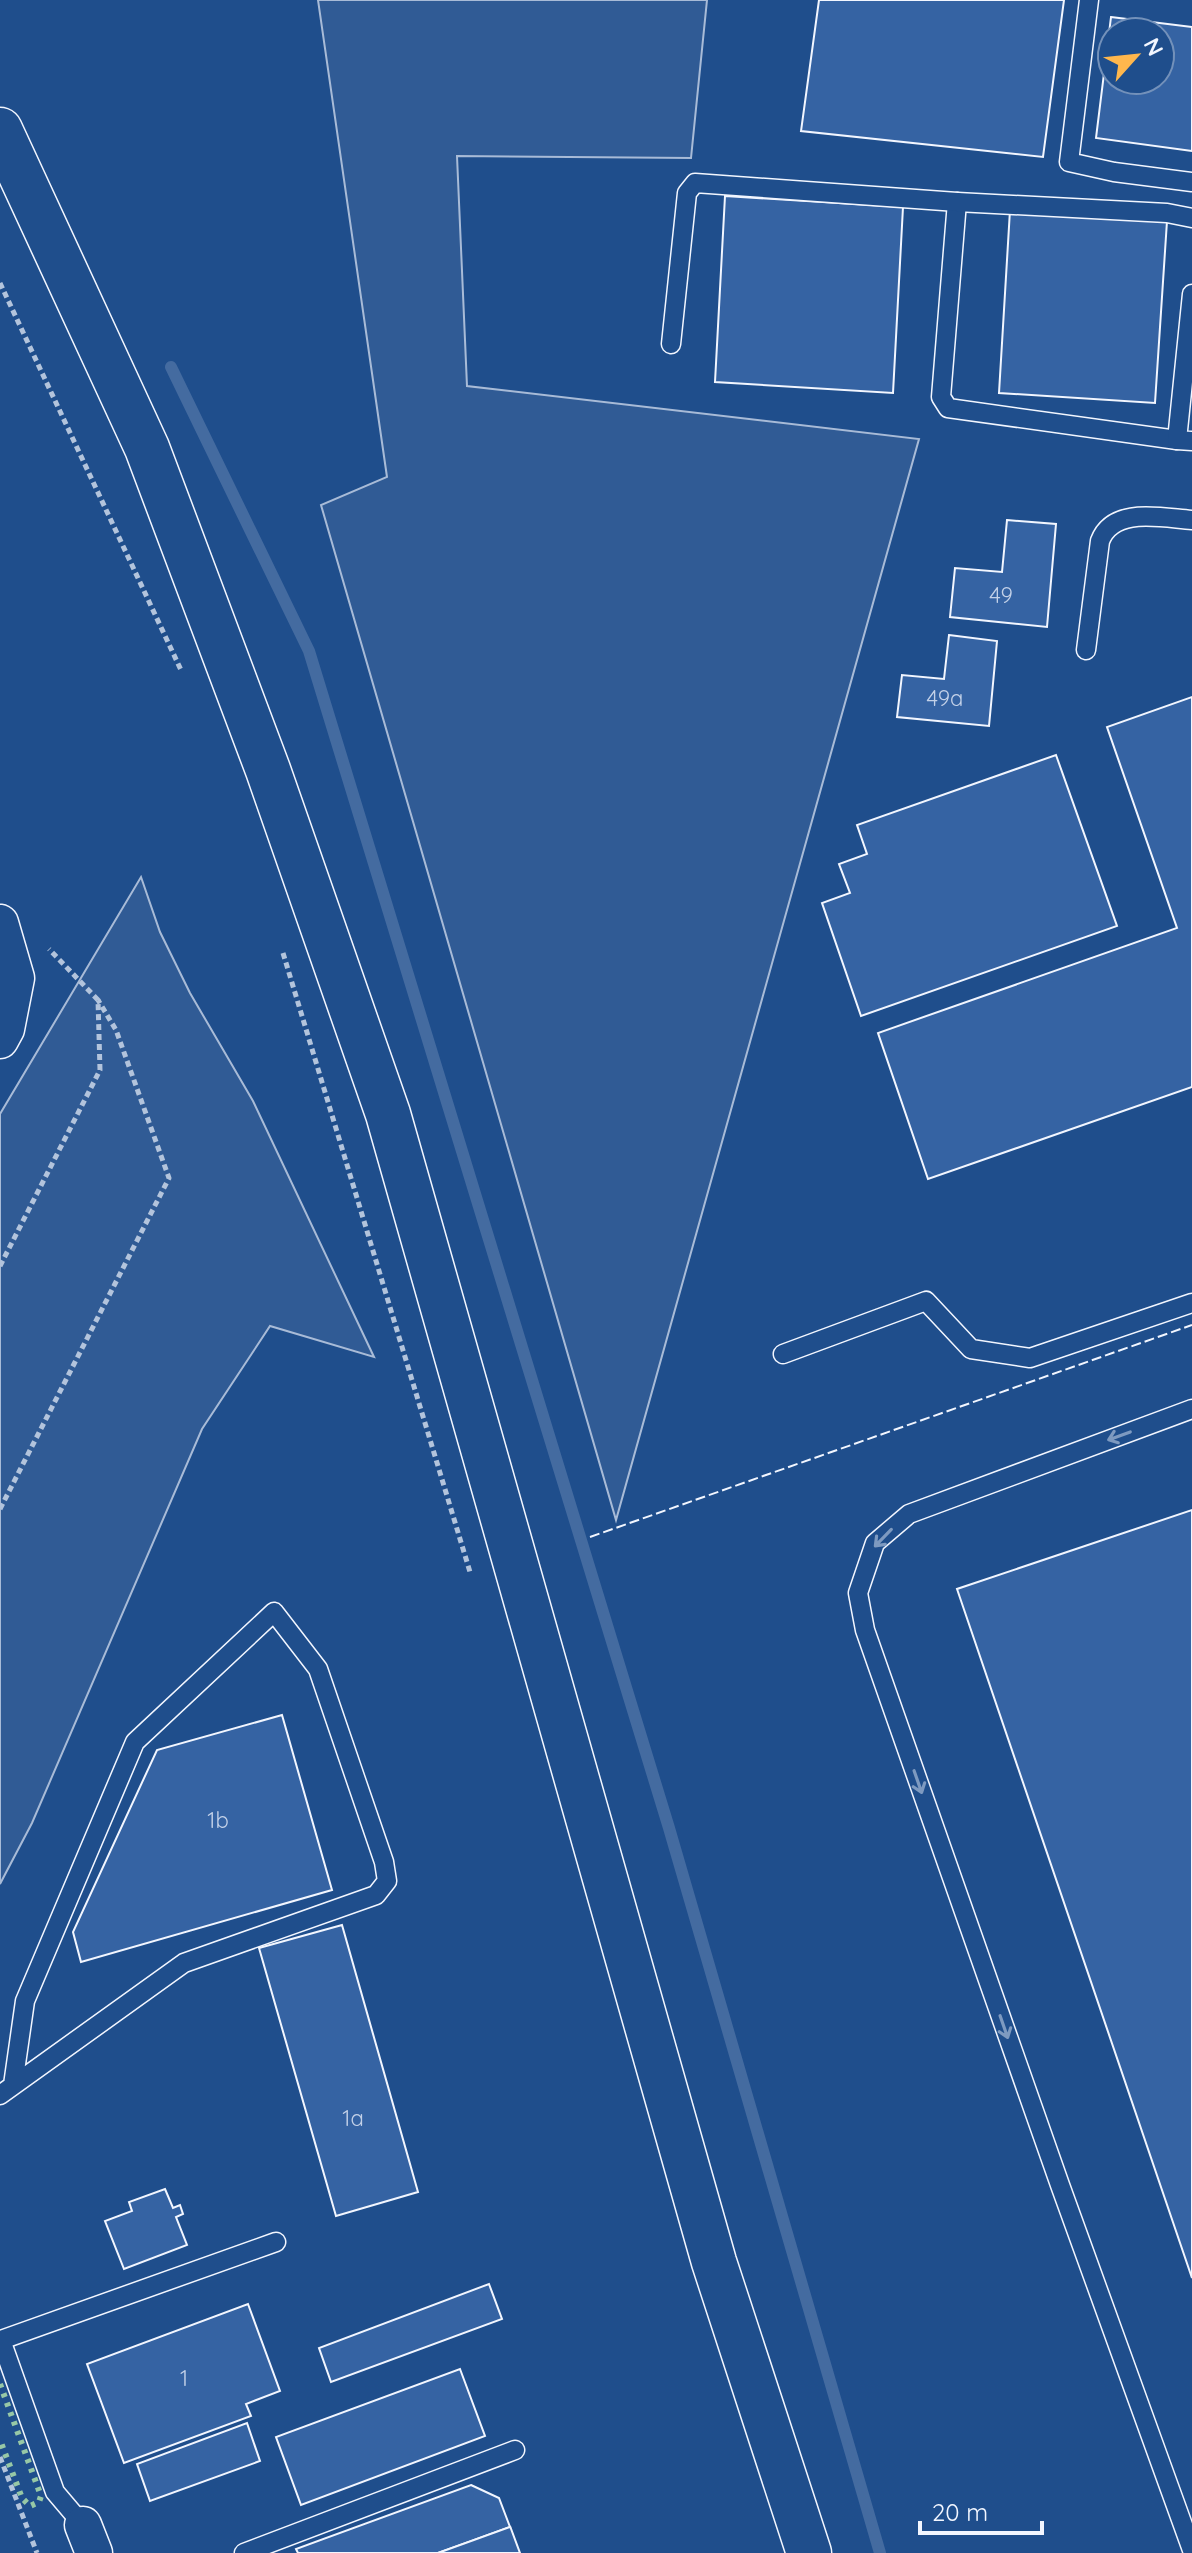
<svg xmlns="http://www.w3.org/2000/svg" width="1192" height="2553" font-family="Quicksand,sans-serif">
<rect width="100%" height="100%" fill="#1f4e8c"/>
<!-- built -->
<g fill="#305b95" stroke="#a8bbd7" stroke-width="2">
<path d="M318 0H707L691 158 457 156 467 386 919 439 616 1520 321 505 387 477Z"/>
<path d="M141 877 160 932 190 993 253 1101 374 1357 270 1326 202 1429 32 1823 0 1884V1114Z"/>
</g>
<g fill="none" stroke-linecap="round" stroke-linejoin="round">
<!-- stream -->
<path stroke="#446ba0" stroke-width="12" d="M171 367 309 651 669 1828 880 2553"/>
</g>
<!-- building -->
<g fill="#3563a3" stroke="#f2f6ff" stroke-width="2" fill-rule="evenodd">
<path d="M819 0H1064L1043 157 801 131Z"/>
<path d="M1111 17 1192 27V151L1096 138ZM1112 32H1160V80H1112Z"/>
<path d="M725 196 903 207 893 393 715 382Z"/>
<path d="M1010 210 1167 221 1155 403 999 393Z"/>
<path d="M1007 520 1056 524 1047 627 950 617 955 568 1002 572Z"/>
<path d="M949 635 997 641 989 726 897 717 902 675 944 679Z"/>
<path d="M1192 697V1087L928 1179 878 1033 1177 928 1107 727Z"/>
<path d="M1056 755 1117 926 861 1016 822 903 850 893 839 864 867 854 857 825Z"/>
<path d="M1192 1510V2278L957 1589Z"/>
<path d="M282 1715 332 1890 81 1962 73 1932 157 1750Z"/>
<path d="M342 1925 418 2192 336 2216 259 1948Z"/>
<path d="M165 2189 173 2208 180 2205 183 2214 176 2217 187 2245 124 2269 105 2221 132 2211 129 2202Z"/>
<path d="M489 2284 502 2319 331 2382 319 2348Z"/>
<path d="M248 2304 280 2391 246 2404 251 2416 124 2463 87 2364Z"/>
<path d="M460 2369 485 2436 301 2505 276 2437Z"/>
<path d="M247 2423 260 2461 150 2501 137 2464Z"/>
<path d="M471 2485 499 2498 510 2527 438 2553H298L296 2549Z"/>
<path d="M510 2526 520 2553H438L510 2527Z"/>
</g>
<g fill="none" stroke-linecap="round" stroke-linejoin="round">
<defs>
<g id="lane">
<path d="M1089 0 1069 162 1114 172 1192 182"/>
<path d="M957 202 941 397 948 408 1177 440"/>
<path d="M1192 294 1177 440 1192 441"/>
<path d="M671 344 687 193 695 183 957 202 1167 213 1192 218"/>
<path d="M1086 650 1100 541C1113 506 1162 518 1192 520"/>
<path d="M783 1354 926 1301 971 1349 1030 1358 1192 1303"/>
<path d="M1192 1409 909 1514 875 1543 858 1593 865 1630 1060 2185 1192 2550"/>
<path d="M0 2095 184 1963 376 1895 387 1881 384 1862 318 1669 274 1612 135 1742 25 2001 13 2085"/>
<path d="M83 2525 55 2492 1 2340 276 2242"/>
<path d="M244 2553 515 2450"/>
</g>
<g id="street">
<path d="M0 923 16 978 6 1029 0 1040"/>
<path d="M83 2525 94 2553"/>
</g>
<path id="secondary" d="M0 130 147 448 268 770 388 1114 714 2262 809 2553"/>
</defs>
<!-- lane casing -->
<use href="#lane" stroke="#f2f6ff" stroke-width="21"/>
<!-- street casing -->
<use href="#street" stroke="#f2f6ff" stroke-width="39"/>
<!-- secondary casing -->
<use href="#secondary" stroke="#f2f6ff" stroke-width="47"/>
<!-- path -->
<g stroke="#b3c4dc" stroke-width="5" stroke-dasharray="6 4" stroke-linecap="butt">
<path d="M0 283 181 670"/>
<path d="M283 953 470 1572"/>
<path d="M0 1266 100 1070 98 1000 49 949"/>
<path d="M0 1509 169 1178 116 1030 98 1000"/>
<path d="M0 2457 37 2553"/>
</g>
<!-- lane -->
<use href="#lane" stroke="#1f4e8c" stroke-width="18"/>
<!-- street -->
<use href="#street" stroke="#1f4e8c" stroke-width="36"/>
<!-- secondary -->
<use href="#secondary" stroke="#1f4e8c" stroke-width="44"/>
<!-- hedge -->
<path stroke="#97c8a6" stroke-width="6" stroke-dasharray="4 6" stroke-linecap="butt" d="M0 2384 41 2496 39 2502 30 2506 22 2498 0 2440"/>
<!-- fence -->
<path stroke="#f2f6ff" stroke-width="2" stroke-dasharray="10 4" stroke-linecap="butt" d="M590 1537 1192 1325"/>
</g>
<!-- one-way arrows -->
<defs><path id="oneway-shaft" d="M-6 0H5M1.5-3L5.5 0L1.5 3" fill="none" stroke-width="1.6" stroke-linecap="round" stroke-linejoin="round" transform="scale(2)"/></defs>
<g stroke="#7e9ac0">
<use href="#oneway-shaft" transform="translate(1119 1436) rotate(160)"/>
<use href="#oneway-shaft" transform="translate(883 1538) rotate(134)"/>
<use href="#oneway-shaft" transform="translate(918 1782) rotate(71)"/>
<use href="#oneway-shaft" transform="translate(1004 2027) rotate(71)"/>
</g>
<g text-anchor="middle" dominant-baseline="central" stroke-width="6" stroke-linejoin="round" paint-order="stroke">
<!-- number labels -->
<g font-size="22" fill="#c3d1e8">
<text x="1001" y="595">49</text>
<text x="945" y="698">49a</text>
<text x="218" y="1820">1b</text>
<text x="353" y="2118">1a</text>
<text x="184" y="2378">1</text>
</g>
</g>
<!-- north arrow -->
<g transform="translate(1136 56) rotate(63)"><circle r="38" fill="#1f4e8c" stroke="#7391ba" stroke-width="2"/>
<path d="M0-6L14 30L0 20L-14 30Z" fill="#ffb74d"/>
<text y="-12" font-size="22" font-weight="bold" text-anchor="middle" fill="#f2f6ff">N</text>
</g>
<!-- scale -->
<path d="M920 2521v12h122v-12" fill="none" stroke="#f2f6ff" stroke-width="4"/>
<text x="932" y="2521" font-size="24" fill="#f2f6ff" stroke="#1f4e8c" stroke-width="6" paint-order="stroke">20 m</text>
</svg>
